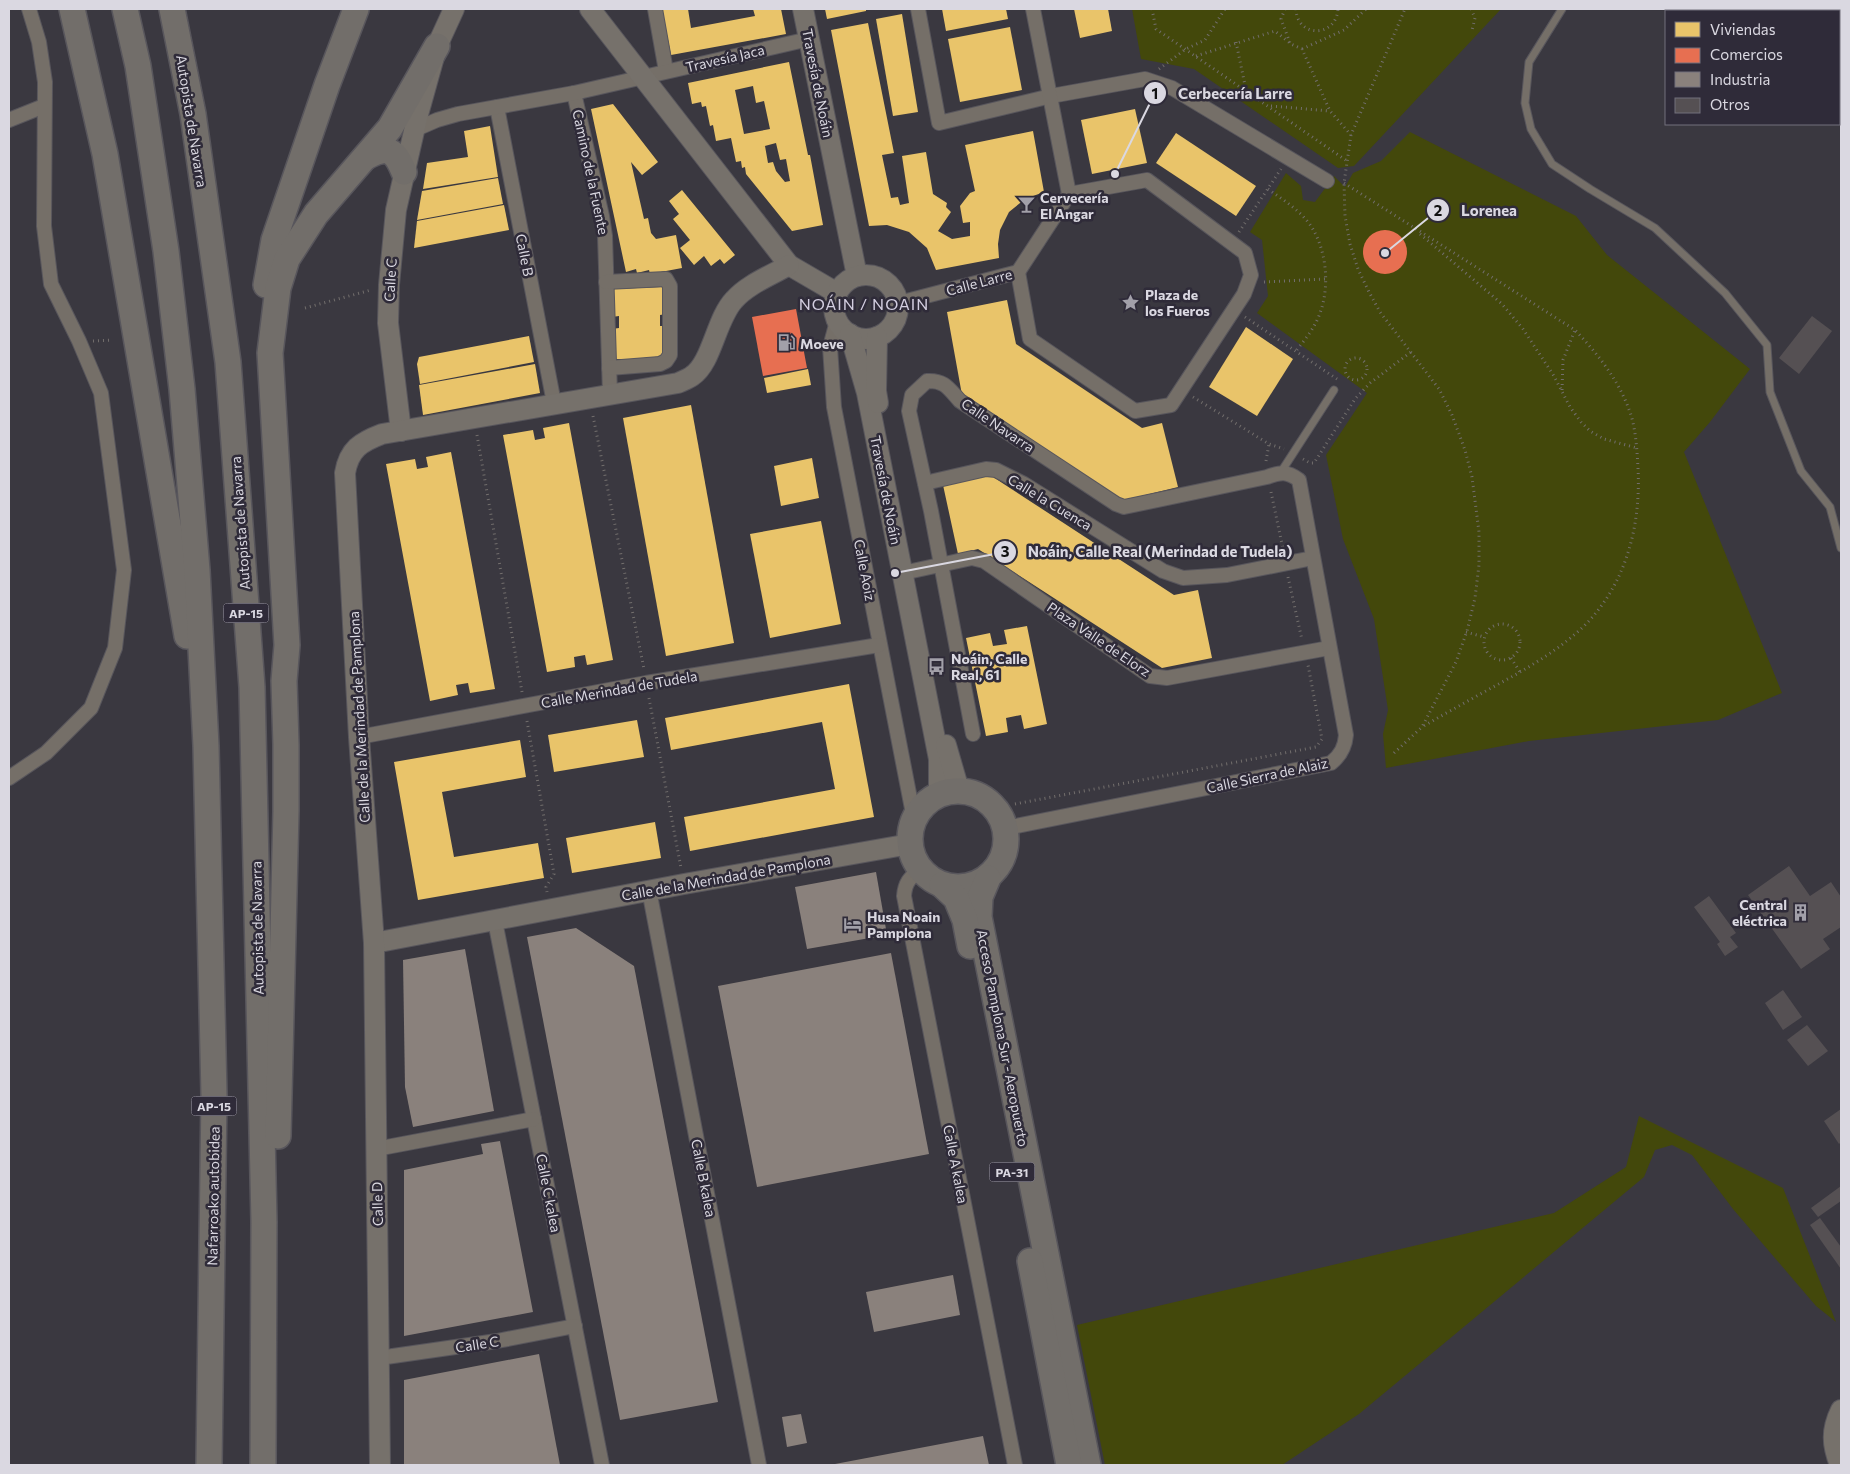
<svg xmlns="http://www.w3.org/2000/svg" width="1850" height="1474" font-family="Commissioner,sans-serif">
<rect width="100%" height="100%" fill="#3a3840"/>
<!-- green -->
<g fill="#43480b">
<path d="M1132 9H1501L1354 166 1338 168 1194 69 1141 59Z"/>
<path d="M1410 132 1576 216 1607 255 1750 369 1710 422 1684 452 1782 693 1718 720 1529 741 1386 768 1383 734 1388 710 1374 619 1343 539 1326 455 1367 393 1257 313 1268 296 1262 240 1250 232 1286 173 1301 186 1303 200 1315 202 1334 176 1345 187 1353 173 1381 161Z"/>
<path d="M1639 1116 1783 1188 1836 1322 1816 1306 1733 1209 1692 1155 1672 1145 1655 1150 1644 1177 1359 1414 1282 1465H1105L1077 1325 1554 1213 1626 1167Z"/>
</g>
<!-- homes -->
<g fill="#e9c46a" fill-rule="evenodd">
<path d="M662 9H688L691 28 755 16 753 9H781L786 34 671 55Z"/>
<path d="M825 9H866V11L827 19Z"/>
<path d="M942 9H1006L1008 19 946 31Z"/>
<path d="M1074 9H1108L1112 31 1080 38Z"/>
<path d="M902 14 918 112 893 116 876 19Z"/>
<path d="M868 23 894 153 882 155 891 198 898 197 900 205 909 203 902 156 926 152 933 194 947 203 946 207 951 212 938 231 952 239 970 236V222L963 223 960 206 970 193 975 191 965 145 1033 131 1044 192 1025 199 1009 212 1000 230 998 244 999 258 936 270 927 248 909 232 887 225 869 226 831 30Z"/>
<path d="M1010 27 1022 90 960 102 948 39Z"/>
<path d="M789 62 808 155H810L823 225 792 231 746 174 745 167 742 168 741 161 736 162 731 138 716 141 713 125 710 126 706 106 702 107 701 102 692 104 688 83ZM753 86 756 103 764 101 770 129 744 134 735 90ZM776 143 780 160 786 159 790 181 785 182 776 171 773 162 768 163 765 146 761 147Z"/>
<path d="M613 104 658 162 642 175 631 162 644 219 648 218 651 233 656 239 676 235 682 268 650 274 649 270 637 273 636 269 626 272 591 109Z"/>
<path d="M1135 109 1147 163 1092 174 1081 120Z"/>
<path d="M490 126 498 177 423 189 427 163 468 157 464 131Z"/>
<path d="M1176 133 1256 186 1236 216 1156 163Z"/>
<path d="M498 178 503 204 417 220 422 191Z"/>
<path d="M682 190 735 255 724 264 720 259 711 266 704 256 694 265 680 248 690 240 673 219 679 214 669 201Z"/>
<path d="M504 205 509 230 414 248 417 221Z"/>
<path d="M662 287 663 297H666V314L660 315V326H667L665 356 623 360V359H616L612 329 619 328V316L612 317 613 289Z"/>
<path d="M1007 300 1016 344 1142 428 1162 423 1178 487 1121 501 962 395 947 312Z"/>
<path d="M1246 327 1293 359 1257 416 1209 387Z"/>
<path d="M529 336 534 362 420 384 417 364 419 357Z"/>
<path d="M535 364 540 393 423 415 419 385Z"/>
<path d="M808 369 811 385 767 393 764 378Z"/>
<path d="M691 405 734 643 666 656 623 418Z"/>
<path d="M569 423 613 660 587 665 585 655 574 657 575 667 547 672 503 435 533 430 535 440 545 438 543 428Z"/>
<path d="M451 452 495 689 470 693 468 683 456 685 458 695 430 701 386 464 415 459 417 469 428 467 426 457Z"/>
<path d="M812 458 819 498 781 506 774 466Z"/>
<path d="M990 475 1174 595 1198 590 1212 658 1162 668 978 549 958 554 943 485Z"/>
<path d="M821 521 841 624 770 638 750 534Z"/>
<path d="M1027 626 1047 724 1024 729 1021 715 1006 718 1008 732 986 736 966 638 990 633 993 646 1007 644 1004 630Z"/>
<path d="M849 684 874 817 690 851 684 817 835 789 822 722 671 750 665 718Z"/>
<path d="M637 720 644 757 554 772 548 735Z"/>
<path d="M520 740 526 777 442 792 454 857 538 843 544 878 418 900 394 762Z"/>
<path d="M655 822 661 858 572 873 566 838Z"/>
</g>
<!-- shops -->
<g fill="#e76f51">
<circle cx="1385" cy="252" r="22"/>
<path d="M796 309 807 368 763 376 752 317Z"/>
</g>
<!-- industry -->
<g fill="#8a817c">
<path d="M876 872 887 935 807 949 795 887Z"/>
<path d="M576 928 634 966 718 1402 620 1420 527 937Z"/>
<path d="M465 949 494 1111 413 1127 405 1087 403 960Z"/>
<path d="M891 953 929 1154 757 1187 718 986Z"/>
<path d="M500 1141 533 1312 404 1336V1170L483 1154 481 1144Z"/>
<path d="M953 1275 960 1315 874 1332 866 1292Z"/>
<path d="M539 1354 560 1465H404V1380Z"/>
<path d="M801 1414 807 1443 787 1447 782 1417Z"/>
<path d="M983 1436 989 1465H835V1464Z"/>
</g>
<!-- building -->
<g fill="#555053">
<path d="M1812 316 1832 331 1799 374 1779 358Z"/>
<path d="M1789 866 1810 896 1831 882 1841 897V927L1823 939 1830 949 1801 969 1748 895Z"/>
<path d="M1709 896 1736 933 1730 937 1738 947 1725 956 1717 944 1720 942 1694 907Z"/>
<path d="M1783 990 1802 1017 1783 1030 1765 1003Z"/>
<path d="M1807 1025 1828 1051 1808 1066 1787 1040Z"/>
<path d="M1841 1109V1142L1839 1144 1824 1121Z"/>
<path d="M1841 1186V1201L1818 1217 1811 1208Z"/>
<path d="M1820 1218 1841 1247V1269L1810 1225Z"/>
</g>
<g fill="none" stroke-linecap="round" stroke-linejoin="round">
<defs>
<g id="lane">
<path d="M1562 9 1529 62 1525 103 1531 129 1552 164 1590 189 1655 228 1725 293 1767 345 1770 392 1801 471 1830 507 1841 548"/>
<path d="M1281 472 1334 390"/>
</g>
<g id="street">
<path d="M655 9 666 71"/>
<path d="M918 9 939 123 1051 96 1145 79 1172 88 1327 181"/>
<path d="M574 93 602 216 605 236 610 394"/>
<path d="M497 107 554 403"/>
<path d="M9 120 44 106"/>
<path d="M414 130 437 120 458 114 574 93 809 39"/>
<path d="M1018 272 1030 339 1135 411 1171 405 1244 294 1251 275 1245 253 1147 180 1069 194"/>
<path d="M606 282 666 279 670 286V355L666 361 660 364 609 368"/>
<path d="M899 303 1018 272 1069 194 1033 9"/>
<path d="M837 321 830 347 834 407 914 819"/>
<path d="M925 483 986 469 996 470 1024 484 1163 571 1183 578 1227 575 1313 558"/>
<path d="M912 571 972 558 984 561 1150 676 1167 678 1329 648"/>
<path d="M973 734 931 511 909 411 912 395 927 381C945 380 949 389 960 401L1116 504 1124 507 1267 477C1281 472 1287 471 1299 480L1346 735C1345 747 1341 755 1331 763L1006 828"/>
<path d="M359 737 646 683 879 645"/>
<path d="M9 778 46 753 91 708 115 648 124 570 101 393 79 341 51 284 44 226 45 82 39 42 29 9"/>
<path d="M920 869C910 878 905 882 904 896L1015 1465"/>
<path d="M649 890 759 1465"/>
<path d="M495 921 602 1465"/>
<path d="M376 1149 534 1119"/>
<path d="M379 1358 497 1341 575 1326"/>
</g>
<g id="secondary">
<path d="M590 9 789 265 837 293"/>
<path d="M803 9 857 276"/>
<circle cx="866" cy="307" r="32"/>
<path d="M850 334 867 393 939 759V795"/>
<path d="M877 337 876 391 878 403"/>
<path d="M401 431 388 323 389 285 396 210 417 118 437 46 454 9"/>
<path d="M946 745 959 790"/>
<path d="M374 943 684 884 910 844"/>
<path d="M380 1465 374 943 359 737 345 473C349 449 361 442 382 434L678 383C682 381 688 379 692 376 712 363 716 319 734 300 748 284 772 275 789 265"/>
<path d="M1840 1465C1832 1445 1831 1430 1841 1410"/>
</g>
<g id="highway">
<path d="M72 9 105 154 187 636"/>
<path d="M125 9 138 66 166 251 182 389 197 570 206 746 214 1095 209 1465"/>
<path d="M172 9 193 114 228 362 252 687 264 1222 263 1465"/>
<path d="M366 157C388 145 395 150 404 172"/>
<path d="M266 285 274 240 327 85 356 9"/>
<circle cx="958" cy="839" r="48"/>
<path d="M988 878 980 897 979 917 1088 1465"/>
<path d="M942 885 956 898 965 920 970 946"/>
<path d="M278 1136 286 811V745L284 681 287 645 270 353 278 288 287 259 316 214 390 128 437 46"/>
<path d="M1030 1261 1069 1465"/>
</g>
</defs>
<!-- lane casing -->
<use href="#lane" stroke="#58565c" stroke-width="9"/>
<!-- street casing -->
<use href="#street" stroke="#58565c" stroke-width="16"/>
<!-- secondary casing -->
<use href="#secondary" stroke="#58565c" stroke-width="22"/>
<!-- highway casing -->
<use href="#highway" stroke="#58565c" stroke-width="28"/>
<!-- path -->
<g stroke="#726e6c" stroke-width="3" stroke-dasharray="1 4" stroke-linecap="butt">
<path d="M1152 9 1156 29 1347 161"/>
<path d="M1285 9 1281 19 1290 43"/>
<path d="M1296 9C1297 38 1336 38 1338 9"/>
<path d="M1471 9 1475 18 1472 30"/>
<path d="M1236 42 1246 90"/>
<path d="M1302 49 1344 30 1366 9"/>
<path d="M1196 56 1275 31 1291 44 1302 49 1330 111 1351 135"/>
<path d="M1159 69 1186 49 1205 40 1225 9"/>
<path d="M1271 106 1330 111"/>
<path d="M1344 183 1575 330C1599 355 1620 382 1631 415 1636 432 1637 450 1638 468 1641 526 1626 585 1583 627 1563 646 1539 661 1515 675 1484 692 1453 709 1422 727"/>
<path d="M1268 189C1283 200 1300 210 1311 226 1329 254 1331 297 1314 326 1309 335 1302 343 1296 351"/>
<path d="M1239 232 1281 169"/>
<path d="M1420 234 1502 304 1523 329 1554 376 1570 407 1581 422 1590 431 1604 439 1637 448"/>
<path d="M1264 282 1326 279"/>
<path d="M305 308 371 290"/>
<path d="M1245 317 1337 379"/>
<path d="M93 341 112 340"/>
<circle cx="1356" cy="369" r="11"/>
<path d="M1562 390 1563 360 1575 330"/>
<path d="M1193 397 1269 444 1284 449"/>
<path d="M593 416 644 669"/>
<path d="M477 435 522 692"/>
<path d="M1303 459 1310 463H1314L1355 399 1370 383 1411 352"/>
<path d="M1266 461 1269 444"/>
<path d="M1271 492 1283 549"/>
<path d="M1288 577 1302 640"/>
<circle cx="1502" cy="642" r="18"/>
<path d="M1466 632 1484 637"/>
<path d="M1511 658 1520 672"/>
<path d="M649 698 681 868"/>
<path d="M527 721 554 874 546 887 547 892"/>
<path d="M1394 753 1422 727 1456 662 1467 631 1475 598 1479 565V532L1472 477 1465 450 1452 415 1439 389 1380 312 1369 292 1358 269 1350 244 1345 216 1344 183 1351 135 1405 9"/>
<path d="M1015 804 1316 747 1322 739 1308 665"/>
</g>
<!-- lane -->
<use href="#lane" stroke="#756f68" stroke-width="7"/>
<!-- street -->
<use href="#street" stroke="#756f68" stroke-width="14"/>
<!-- secondary -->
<use href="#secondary" stroke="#76716b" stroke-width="20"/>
<!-- highway -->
<use href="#highway" stroke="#726e6a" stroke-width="25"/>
</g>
<!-- icons -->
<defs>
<symbol id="bar-bare" viewBox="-9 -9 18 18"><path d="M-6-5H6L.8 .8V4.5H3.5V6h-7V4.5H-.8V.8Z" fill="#a2a0a9" stroke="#2f2b39" stroke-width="2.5" paint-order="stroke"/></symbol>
<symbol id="sight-bare" viewBox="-9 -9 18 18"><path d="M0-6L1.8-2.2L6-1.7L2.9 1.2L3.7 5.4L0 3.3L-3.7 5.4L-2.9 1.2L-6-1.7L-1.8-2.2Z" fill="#a2a0a9" stroke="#2f2b39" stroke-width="2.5" paint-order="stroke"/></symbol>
<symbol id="fuel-bare" viewBox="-9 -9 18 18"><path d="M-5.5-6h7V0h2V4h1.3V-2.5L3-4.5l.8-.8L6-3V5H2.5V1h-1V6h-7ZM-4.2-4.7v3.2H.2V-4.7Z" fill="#a2a0a9" stroke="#2f2b39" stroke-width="2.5" paint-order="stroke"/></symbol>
<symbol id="bus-bare" viewBox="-9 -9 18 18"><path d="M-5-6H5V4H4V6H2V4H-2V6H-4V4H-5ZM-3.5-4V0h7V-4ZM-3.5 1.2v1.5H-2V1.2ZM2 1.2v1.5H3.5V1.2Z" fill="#a2a0a9" stroke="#2f2b39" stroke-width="2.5" paint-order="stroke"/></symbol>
<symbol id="building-bare" viewBox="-9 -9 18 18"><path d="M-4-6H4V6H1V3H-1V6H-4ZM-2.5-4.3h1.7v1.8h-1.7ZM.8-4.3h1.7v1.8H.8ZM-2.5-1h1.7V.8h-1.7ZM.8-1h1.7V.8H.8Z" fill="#a2a0a9" stroke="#2f2b39" stroke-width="2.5" paint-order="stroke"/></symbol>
<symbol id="hotel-bare" viewBox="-9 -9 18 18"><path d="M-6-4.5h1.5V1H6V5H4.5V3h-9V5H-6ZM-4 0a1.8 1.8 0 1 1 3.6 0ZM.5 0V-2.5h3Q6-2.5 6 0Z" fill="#a2a0a9" stroke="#2f2b39" stroke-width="2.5" paint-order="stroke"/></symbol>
</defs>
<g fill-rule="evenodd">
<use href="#bar-bare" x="1014" y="192" width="25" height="25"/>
<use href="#sight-bare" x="1118" y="290" width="25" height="25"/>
<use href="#fuel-bare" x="774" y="330" width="25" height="25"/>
<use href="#bus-bare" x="924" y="654" width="25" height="25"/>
<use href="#building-bare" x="1788" y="900" width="25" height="25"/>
<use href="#hotel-bare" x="840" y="912" width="25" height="25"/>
</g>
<g text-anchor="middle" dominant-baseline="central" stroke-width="5" stroke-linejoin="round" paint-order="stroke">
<!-- shield labels -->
<g fill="#2f2b39" stroke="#a7a4af" stroke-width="1">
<rect x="223.5" y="603.5" width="45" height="19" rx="4"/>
<rect x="191.5" y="1096.5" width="45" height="19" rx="4"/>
<rect x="989.5" y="1162.5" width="45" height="19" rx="4"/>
</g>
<g font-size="12" font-weight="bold" fill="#dad8e1">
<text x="246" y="613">AP-15</text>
<text x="214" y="1106">AP-15</text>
<text x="1012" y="1172">PA-31</text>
</g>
<!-- street labels -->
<g font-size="14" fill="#dad8e1" stroke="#2f2b39">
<text transform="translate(725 58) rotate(-13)">Travesía Jaca</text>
<text transform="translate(818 83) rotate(79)">Travesía de Noáin</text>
<text transform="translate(192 121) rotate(81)">Autopista de Navarra</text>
<text transform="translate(591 172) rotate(78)">Camino de la Fuente</text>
<text transform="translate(525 255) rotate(79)">Calle B</text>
<text transform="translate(390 280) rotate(-87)">Calle C</text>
<text transform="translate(979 282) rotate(-15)">Calle Larre</text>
<text transform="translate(998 425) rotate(34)">Calle Navarra</text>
<text transform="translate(886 490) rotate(79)">Travesía de Noáin</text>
<text transform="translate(1050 502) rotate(31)">Calle la Cuenca</text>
<text transform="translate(240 523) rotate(-94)">Autopista de Navarra</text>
<text transform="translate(865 570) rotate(79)">Calle Aoiz</text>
<text transform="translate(1099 639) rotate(34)">Plaza Valle de Elorz</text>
<text transform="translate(619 689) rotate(-10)">Calle Merindad de Tudela</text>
<text transform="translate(359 717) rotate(-93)">Calle de la Merindad de Pamplona</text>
<text transform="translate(1267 775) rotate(-12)">Calle Sierra de Alaiz</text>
<text transform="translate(726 877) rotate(-10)">Calle de la Merindad de Pamplona</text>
<text transform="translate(257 928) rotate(-91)">Autopista de Navarra</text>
<text transform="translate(1003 1038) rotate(79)">Acceso Pamplona Sur - Aeropuerto</text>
<text transform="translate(956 1164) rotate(79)">Calle A kalea</text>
<text transform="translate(704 1178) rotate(79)">Calle B kalea</text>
<text transform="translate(549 1193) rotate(79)">Calle C kalea</text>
<text transform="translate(213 1196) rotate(-89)">Nafarroako autobidea</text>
<text transform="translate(377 1204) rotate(-91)">Calle D</text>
<text transform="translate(477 1344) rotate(-9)">Calle C</text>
</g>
<!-- poi labels -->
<g font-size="14" font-weight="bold" fill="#dad8e1" stroke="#2f2b39" text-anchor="start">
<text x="1040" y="197">Cervecería<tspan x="1040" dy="16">El Angar</tspan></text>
<text x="1145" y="294">Plaza de<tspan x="1145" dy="16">los Fueros</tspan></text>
<text x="800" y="343">Moeve</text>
<text x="951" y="658">Noáin, Calle<tspan x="951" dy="16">Real, 61</tspan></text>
<text x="1787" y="904" text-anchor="end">Central<tspan x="1787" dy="16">eléctrica</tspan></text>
<text x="867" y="916">Husa Noain<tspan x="867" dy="16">Pamplona</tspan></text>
</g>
<!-- quarter labels -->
<g font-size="16" letter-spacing="1" fill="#d3cee0" stroke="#2f2b39">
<text x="864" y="303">NOÁIN / NOAIN</text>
</g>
</g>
<!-- callouts -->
<path fill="none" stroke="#dad8e1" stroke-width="2" d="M1115 174L1155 93M1385 253L1438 210M895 573L1005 552"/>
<g fill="#dad8e1" stroke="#2f2b39" stroke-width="2">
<circle cx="1115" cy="174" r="5"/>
<circle cx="1385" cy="253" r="5"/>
<circle cx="895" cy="573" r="5"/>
<circle cx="1155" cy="93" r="12"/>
<circle cx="1438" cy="210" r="12"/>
<circle cx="1005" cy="552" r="12"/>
</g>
<g font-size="15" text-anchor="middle" font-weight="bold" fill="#111">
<text x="1155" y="99">1</text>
<text x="1438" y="216">2</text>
<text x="1005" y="557">3</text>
</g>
<g font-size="15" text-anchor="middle" font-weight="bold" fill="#dad8e1" stroke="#2f2b39" stroke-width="5" stroke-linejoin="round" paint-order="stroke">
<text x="1235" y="99">Cerbecería Larre</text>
<text x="1489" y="216">Lorenea</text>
<text x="1160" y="557">Noáin, Calle Real (Merindad de Tudela)</text>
</g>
<!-- border -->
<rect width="1850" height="1474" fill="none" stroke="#dad8e1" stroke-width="20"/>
<!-- legend -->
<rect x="1665" y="10" width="175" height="115" fill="#2f2b39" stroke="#73707c"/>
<rect x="1675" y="22" width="25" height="15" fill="#e9c46a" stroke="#73707c"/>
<text x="1710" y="35" font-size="15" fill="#dad8e1">Viviendas</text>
<rect x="1675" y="48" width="25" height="15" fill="#e76f51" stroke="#73707c"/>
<text x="1710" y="60" font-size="15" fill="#dad8e1">Comercios</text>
<rect x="1675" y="72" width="25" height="15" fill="#8a817c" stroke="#73707c"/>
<text x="1710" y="85" font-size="15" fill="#dad8e1">Industria</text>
<rect x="1675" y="98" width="25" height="15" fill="#555053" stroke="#73707c"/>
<text x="1710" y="110" font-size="15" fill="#dad8e1">Otros</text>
</svg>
